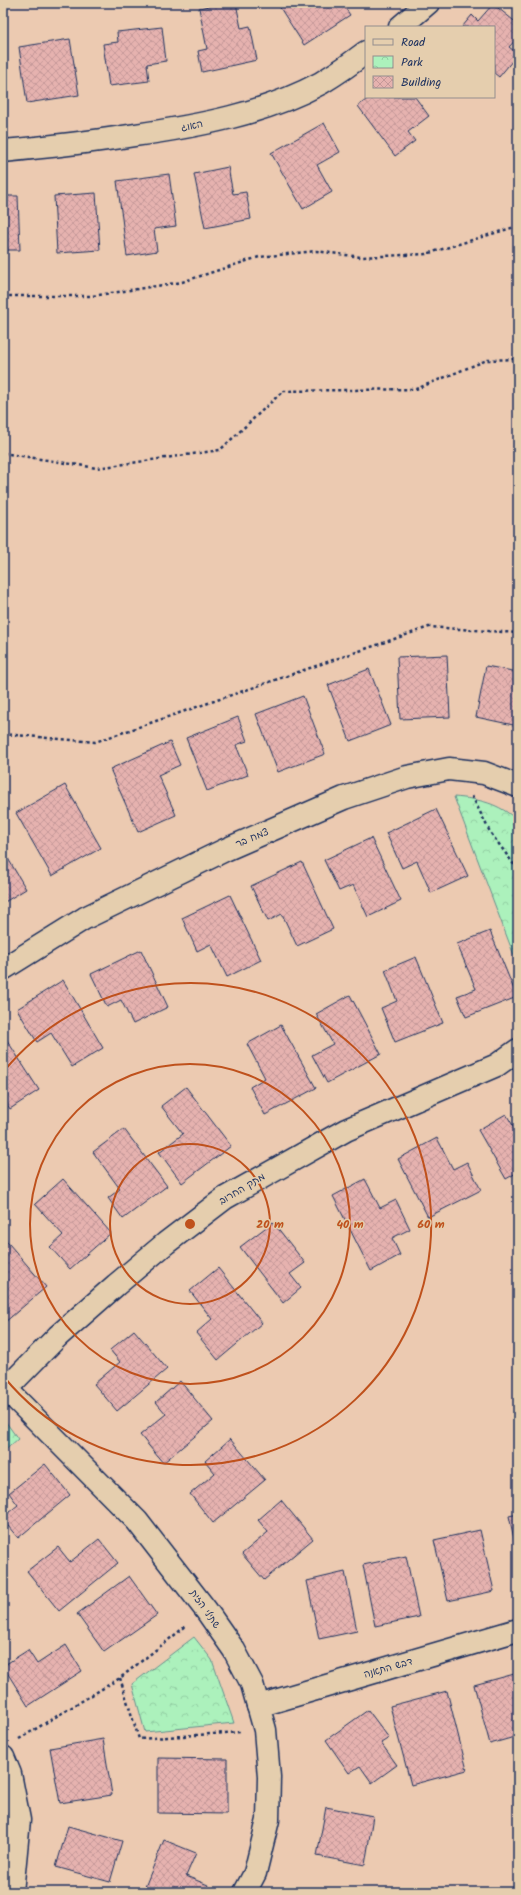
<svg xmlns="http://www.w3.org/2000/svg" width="521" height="1895" font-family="Kalam,'Playpen Sans Hebrew',sans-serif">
<defs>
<pattern id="park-crowns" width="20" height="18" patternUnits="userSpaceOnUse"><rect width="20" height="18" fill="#acf1bc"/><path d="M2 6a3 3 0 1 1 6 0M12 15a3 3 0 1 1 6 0" fill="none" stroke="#93cfa4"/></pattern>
<pattern id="building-cross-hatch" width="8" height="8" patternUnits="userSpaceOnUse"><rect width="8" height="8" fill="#e6b2af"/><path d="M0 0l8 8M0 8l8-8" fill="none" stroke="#c59999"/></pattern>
</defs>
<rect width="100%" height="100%" fill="#eccab1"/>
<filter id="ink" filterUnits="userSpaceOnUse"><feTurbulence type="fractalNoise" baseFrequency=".025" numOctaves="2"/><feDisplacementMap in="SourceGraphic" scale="8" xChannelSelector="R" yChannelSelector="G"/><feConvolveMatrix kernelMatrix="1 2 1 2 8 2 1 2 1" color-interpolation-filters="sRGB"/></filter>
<g filter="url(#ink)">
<!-- park -->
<g fill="url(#park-crowns)" stroke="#64908d">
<path d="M454 797C479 799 499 803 518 821V966Z"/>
<path d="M3 1418 18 1439 3 1452Z"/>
<path d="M194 1637 212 1660 234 1723 145 1732 132 1684Z"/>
</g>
<!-- building -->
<g fill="url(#building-cross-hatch)" stroke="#1b2f5e">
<path d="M224 3H236L241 28 250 26 257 60 202 72 198 51 207 49 199 8Z"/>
<path d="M277 3H342L350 15 304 45Z"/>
<path d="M493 4 518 24V37L509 47 518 54 499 77 494 73V27H462L472 15 478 21Z"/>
<path d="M162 27 166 61 147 64 149 81 109 86 103 44 118 42 117 32Z"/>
<path d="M70 39 79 95 27 103 19 47Z"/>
<path d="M370 97H415L429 116 408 132 415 141 395 156 358 106Z"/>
<path d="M324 123 340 152 317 165 332 192 303 209 271 153Z"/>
<path d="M228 167 233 194 246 192 251 219 205 228 194 174Z"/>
<path d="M169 174 176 226 154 229 157 251 127 256 117 181Z"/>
<path d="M96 193 100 250 57 253 54 196Z"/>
<path d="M3 196H18L20 250H3Z"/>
<path d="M447 655 450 717 400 719 397 657Z"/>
<path d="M486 666 518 672V726L476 717Z"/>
<path d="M369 669 391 725 350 741 328 685Z"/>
<path d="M303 696 325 754 278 772 256 714Z"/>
<path d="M238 717 247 741 236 745 248 775 207 791 186 738Z"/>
<path d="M170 742 180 765 158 775 176 815 138 832 110 769Z"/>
<path d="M65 785 101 848 52 876 16 813Z"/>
<path d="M436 809 468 876 431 893 417 861 402 868 386 833Z"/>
<path d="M371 838 401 901 368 917 353 885 339 891 324 860Z"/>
<path d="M3 850 26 889 3 903Z"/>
<path d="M302 862 333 929 297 946 282 914 268 921 251 886Z"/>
<path d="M230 895 261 960 227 977 211 944 197 951 182 918Z"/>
<path d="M490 931 517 997 466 1017 457 996 476 989 457 944Z"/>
<path d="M141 950 168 1007 133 1024 121 1000 107 1007 91 974Z"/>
<path d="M416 957 443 1023 395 1042 381 1008 397 1001 385 970Z"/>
<path d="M63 980 103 1048 72 1067 51 1033 37 1042 17 1009Z"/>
<path d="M350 995 381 1054 327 1083 312 1055 333 1044 316 1014Z"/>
<path d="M281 1025 316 1088 265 1115 250 1087 265 1078 247 1044Z"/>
<path d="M3 1034 39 1090 10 1109 3 1098Z"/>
<path d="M186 1087 231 1146 182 1183 159 1152 183 1134 161 1106Z"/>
<path d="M506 1114 518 1134V1172L506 1179 478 1130Z"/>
<path d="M124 1129 167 1186 123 1219 108 1198 120 1189 93 1152Z"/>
<path d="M437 1138 453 1169 467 1162 481 1190 428 1217 398 1159Z"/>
<path d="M63 1179 111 1233 70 1269 50 1247 63 1235 35 1204Z"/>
<path d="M365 1179 380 1208 396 1200 410 1229 392 1238 400 1255 371 1271 333 1196Z"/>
<path d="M273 1222 305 1263 290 1274 301 1288 283 1303 240 1247Z"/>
<path d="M3 1237 46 1287 4 1323H3Z"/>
<path d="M218 1268 262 1323 218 1360 196 1333 212 1319 190 1291Z"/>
<path d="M134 1330 167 1369 117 1411 94 1384 120 1362 110 1350Z"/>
<path d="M180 1381 213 1421 163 1463 140 1435 166 1414 156 1402Z"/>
<path d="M230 1439 265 1480 213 1523 190 1494 215 1473 205 1461Z"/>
<path d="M45 1464 70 1495 18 1538 3 1520V1517L18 1505 9 1493Z"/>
<path d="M281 1500 313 1539 264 1580 242 1554 268 1532 258 1520Z"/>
<path d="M518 1514V1557L509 1516Z"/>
<path d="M480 1530 494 1591 448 1601 434 1540Z"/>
<path d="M99 1539 118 1563 59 1611 27 1571 58 1547 70 1562Z"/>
<path d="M406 1556 419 1617 375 1626 363 1565Z"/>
<path d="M345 1572 357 1631 319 1639 307 1581Z"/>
<path d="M129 1576 157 1615 104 1652 77 1614Z"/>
<path d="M66 1645 82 1671 28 1706 3 1666 28 1650 37 1664Z"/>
<path d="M518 1673V1736L490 1744 474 1685Z"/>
<path d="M447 1691 467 1770 411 1785 390 1706Z"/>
<path d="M368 1710 389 1738 381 1743 397 1765 372 1783 360 1766 349 1773 326 1740Z"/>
<path d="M103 1739 112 1795 60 1803 50 1748Z"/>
<path d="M158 1758 227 1759V1814L158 1813Z"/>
<path d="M326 1807 373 1816 365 1865 317 1856Z"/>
<path d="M68 1826 122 1841 110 1882 56 1867Z"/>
<path d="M164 1840 196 1853 186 1876 208 1885 205 1892H143Z"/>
</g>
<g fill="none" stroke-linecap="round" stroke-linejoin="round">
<defs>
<g id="minor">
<path d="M400 27 428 3"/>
<path d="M3 151C47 147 91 142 135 135 198 126 264 114 321 83 336 74 352 63 366 52"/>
<path d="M3 969 85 918 225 850 344 798 407 777 449 769 484 773 518 786"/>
<path d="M6 1389 137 1521 206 1610 234 1650 252 1684 265 1730 269 1777 268 1820 255 1873 245 1892"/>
<path d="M3 1392 58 1336 116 1285 166 1243 225 1198 346 1130 497 1065 518 1050"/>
<path d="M258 1706 518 1630"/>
<path d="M3 1757 10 1774 19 1820 12 1892"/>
</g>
</defs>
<!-- minor casing -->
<use href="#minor" stroke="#1b2f5e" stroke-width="25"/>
<!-- path -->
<g stroke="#1b2f5e" stroke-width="2.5" stroke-dasharray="3 3" stroke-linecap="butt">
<path d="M3 296H92L182 282 259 257 316 251 361 257 426 254 518 226"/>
<path d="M3 453 97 468 220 450 283 391 416 389 487 360 518 359"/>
<path d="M3 734 95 742 429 627 518 633"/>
<path d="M472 796 490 832 518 870"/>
<path d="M120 1678 139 1739 240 1732"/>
<path d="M19 1739 120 1678 186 1626"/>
</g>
<!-- minor -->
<use href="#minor" stroke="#e5ceae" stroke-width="22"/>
</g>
</g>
<!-- distance rings -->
<g fill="none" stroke="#bf511c" stroke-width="2">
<circle cx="190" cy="1224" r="80"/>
<circle cx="190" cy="1224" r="160"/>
<path d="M4 1071A241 241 0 1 1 4 1377"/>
</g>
<g text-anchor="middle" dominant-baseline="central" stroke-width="3" stroke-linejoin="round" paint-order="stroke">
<!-- street labels -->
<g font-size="10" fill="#1b2f5e" stroke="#e5ceae">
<text transform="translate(192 126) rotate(-12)">האוג</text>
<text transform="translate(252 838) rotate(-23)">צמח בר</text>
<text transform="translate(242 1189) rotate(-31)">מתק החרוב</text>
<text transform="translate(205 1609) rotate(55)">שתילי הזית</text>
<text transform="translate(388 1668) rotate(-16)">דבש התאנה</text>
</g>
</g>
<circle cx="190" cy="1224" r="6" fill="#bf511c" stroke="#e5ceae" stroke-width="2"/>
<g font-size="12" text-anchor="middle" font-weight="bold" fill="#bf511c" stroke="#e5ceae" stroke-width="3" stroke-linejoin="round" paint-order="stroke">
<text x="270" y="1228">20 m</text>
<text x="350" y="1228">40 m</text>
<text x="431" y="1228">60 m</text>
</g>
<!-- margin -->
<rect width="521" height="1895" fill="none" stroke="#e5ceae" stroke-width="16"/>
<rect x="8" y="8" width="505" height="1879" fill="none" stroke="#1b2f5e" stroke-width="1.5" filter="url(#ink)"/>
<!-- legend -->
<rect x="365" y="26" width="130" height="72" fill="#e5ceae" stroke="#948e8e"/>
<rect x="373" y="39" width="20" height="6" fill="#e5ceae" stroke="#948e8e"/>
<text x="401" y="46" font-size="12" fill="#1b2f5e">Road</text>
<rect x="373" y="56" width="20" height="12" fill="url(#park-crowns)" stroke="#948e8e"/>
<text x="401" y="66" font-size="12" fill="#1b2f5e">Park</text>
<rect x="373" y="76" width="20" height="12" fill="url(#building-cross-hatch)" stroke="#948e8e"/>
<text x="401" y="86" font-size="12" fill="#1b2f5e">Building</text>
</svg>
